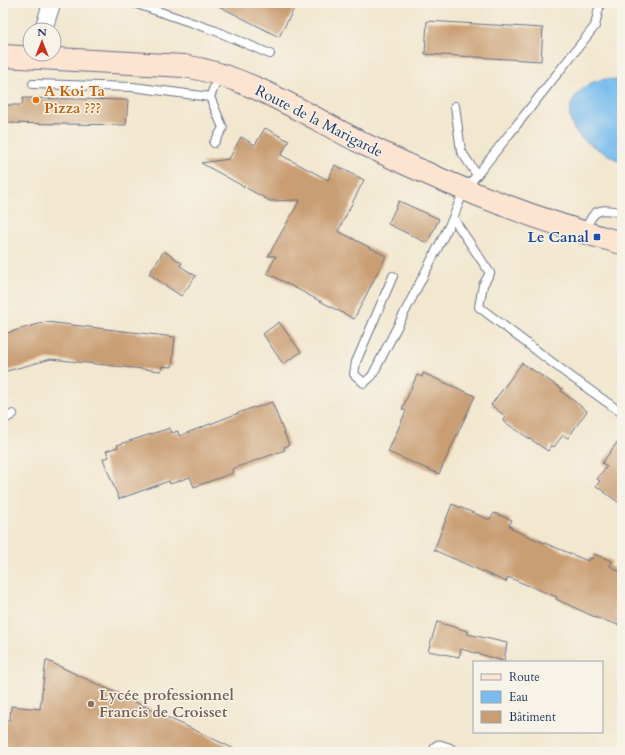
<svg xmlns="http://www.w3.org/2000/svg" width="625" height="755" font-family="Cardo,serif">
<rect width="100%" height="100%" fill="#f7f3e8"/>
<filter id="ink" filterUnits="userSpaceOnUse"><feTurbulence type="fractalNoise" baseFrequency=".025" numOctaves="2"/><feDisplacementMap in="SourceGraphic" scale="8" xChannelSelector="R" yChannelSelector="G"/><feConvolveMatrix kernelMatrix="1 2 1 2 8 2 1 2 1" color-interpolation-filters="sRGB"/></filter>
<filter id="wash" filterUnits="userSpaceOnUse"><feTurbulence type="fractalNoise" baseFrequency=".012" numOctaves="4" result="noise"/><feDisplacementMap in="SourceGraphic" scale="16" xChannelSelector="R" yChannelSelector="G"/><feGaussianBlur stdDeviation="0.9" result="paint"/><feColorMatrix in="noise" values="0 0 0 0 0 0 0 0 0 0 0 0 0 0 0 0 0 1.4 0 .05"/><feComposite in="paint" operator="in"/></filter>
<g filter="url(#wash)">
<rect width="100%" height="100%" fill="#f2e7cf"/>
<!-- water -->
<path fill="#78bdee" stroke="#4a76a6" d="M604 79 616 80 622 84V163C610 155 594 148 583 139 556 117 574 84 604 79Z"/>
<g id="blocks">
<!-- building -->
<g fill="#c99e73">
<path d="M213 3H297L279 37Z"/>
<path d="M427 21 543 28 541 61 425 54Z"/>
<path d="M23 98 128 100 126 125 4 123V105H22Z"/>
<path d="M265 128 289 141 281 155 328 180 335 165 364 180 338 231 386 256 354 319 267 273 276 256H268L300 200 270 201 201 163 229 159 241 137 255 145Z"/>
<path d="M399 201 439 219 427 243 388 224Z"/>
<path d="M164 251 182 263 180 266 196 276 181 296 149 274Z"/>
<path d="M46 322 175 337 172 367 162 366 161 371 51 359 3 372V334Z"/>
<path d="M279 322 301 352 283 364 263 334Z"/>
<path d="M522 363 562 389 561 391 587 411 568 438 563 435 554 447 551 445 548 451 503 421 506 417 491 405Z"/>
<path d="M423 373 475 396 439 474 388 452 406 411 402 409 417 375 422 377Z"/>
<path d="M272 402 289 445 284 447 285 450 232 469 233 473 194 487 190 477 170 484 169 481 119 499 103 459 109 457 106 451 118 447 117 445 170 428 172 433 178 431 179 436 254 407 255 408Z"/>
<path d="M622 436V505L596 486 600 481 597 479 607 466 602 463Z"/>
<path d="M452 504 488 519 491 518 494 513 512 520 509 526 512 527 511 529 588 561 589 558 592 559 594 554 612 561 610 566 622 573V626L597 618 556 599 557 597 527 585 508 577 506 582 434 550Z"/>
<path d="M437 622 468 631V634L507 643 504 661 461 649 459 657 428 651Z"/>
<path d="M46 660 241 752H3V720H10L11 706 40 709Z"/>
</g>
</g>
</g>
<g filter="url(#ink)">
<use href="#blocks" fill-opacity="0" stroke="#666f86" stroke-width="1"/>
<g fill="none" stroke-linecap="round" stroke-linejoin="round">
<defs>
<g id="lane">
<path d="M134 3 216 31 270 54"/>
<path d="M33 84 133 87 210 97 219 75"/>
<path d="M210 97 223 128 214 143"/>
<path d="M455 106 461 151 477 175 595 26 600 3"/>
<path d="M453 218 490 273 483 285 479 307 566 373 622 413"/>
<path d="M585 232C592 209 600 207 622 213"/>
<path d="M393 276 356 362 354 374 364 383 372 376 453 218 464 190 477 175"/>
<path d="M3 420 13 414"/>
</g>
<g id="street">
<path d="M43 30 52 3"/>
<path d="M439 749 448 752"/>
</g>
<path id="secondary" d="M3 56 184 66C250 76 309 117 368 146 450 186 534 220 622 243"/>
</defs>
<!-- lane casing -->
<use href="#lane" stroke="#666f86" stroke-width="10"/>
<!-- street casing -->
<use href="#street" stroke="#666f86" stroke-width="19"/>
<!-- secondary casing -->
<use href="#secondary" stroke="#666f86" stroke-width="24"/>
<!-- lane -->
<use href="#lane" stroke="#fff" stroke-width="8"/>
<!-- street -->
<use href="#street" stroke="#fff" stroke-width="17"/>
<!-- secondary -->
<use href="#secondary" stroke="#fde4d1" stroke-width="22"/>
</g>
</g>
<!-- markers -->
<circle fill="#e8710a" stroke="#f7f3e8" stroke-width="1.5" cx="36" cy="100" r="4"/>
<rect fill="#1a4fb4" stroke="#f7f3e8" stroke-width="1.5" x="593" y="233" width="8" height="8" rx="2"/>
<circle fill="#8d6e63" stroke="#f7f3e8" stroke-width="1.5" cx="91" cy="704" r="4"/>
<g text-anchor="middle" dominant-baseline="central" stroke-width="3" stroke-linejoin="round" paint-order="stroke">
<!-- food labels -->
<g font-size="15" font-weight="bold" fill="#c56008" stroke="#f7f3e8" text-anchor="start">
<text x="44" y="91">A Koi Ta<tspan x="44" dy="17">Pizza ???</tspan></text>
</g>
<!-- street labels -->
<g font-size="15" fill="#1b2f5e" stroke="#f7f3e8">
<text transform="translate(319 121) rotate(27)">Route de la Marigarde</text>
</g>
<!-- transit labels -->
<g font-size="15" font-weight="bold" fill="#164399" stroke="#f7f3e8" text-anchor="end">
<text x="589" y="237">Le Canal</text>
</g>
<!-- education labels -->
<g font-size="15" font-weight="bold" fill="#785e54" stroke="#f7f3e8" text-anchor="start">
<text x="99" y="695">Lycée professionnel<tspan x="99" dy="17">Francis de Croisset</tspan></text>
</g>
</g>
<!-- margin -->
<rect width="625" height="755" fill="none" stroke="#f7f3e8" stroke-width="16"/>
<!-- legend -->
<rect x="473" y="661" width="130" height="72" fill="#f7f3e8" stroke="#9fa5b1"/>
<rect x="481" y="674" width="20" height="6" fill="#fde4d1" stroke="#9fa5b1"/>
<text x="509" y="681" font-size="12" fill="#1b2f5e">Route</text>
<rect x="481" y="691" width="20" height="12" fill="#78bdee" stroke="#9fa5b1"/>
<text x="509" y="701" font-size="12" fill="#1b2f5e">Eau</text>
<rect x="481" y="711" width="20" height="12" fill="#c99e73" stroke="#9fa5b1"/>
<text x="509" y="721" font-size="12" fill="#1b2f5e">Bâtiment</text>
<!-- north arrow -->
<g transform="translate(42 42)"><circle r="19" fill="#f7f3e8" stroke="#9fa5b1"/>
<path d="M0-3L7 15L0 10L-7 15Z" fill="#c8321e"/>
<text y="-6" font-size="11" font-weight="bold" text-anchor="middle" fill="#1b2f5e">N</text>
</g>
</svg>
